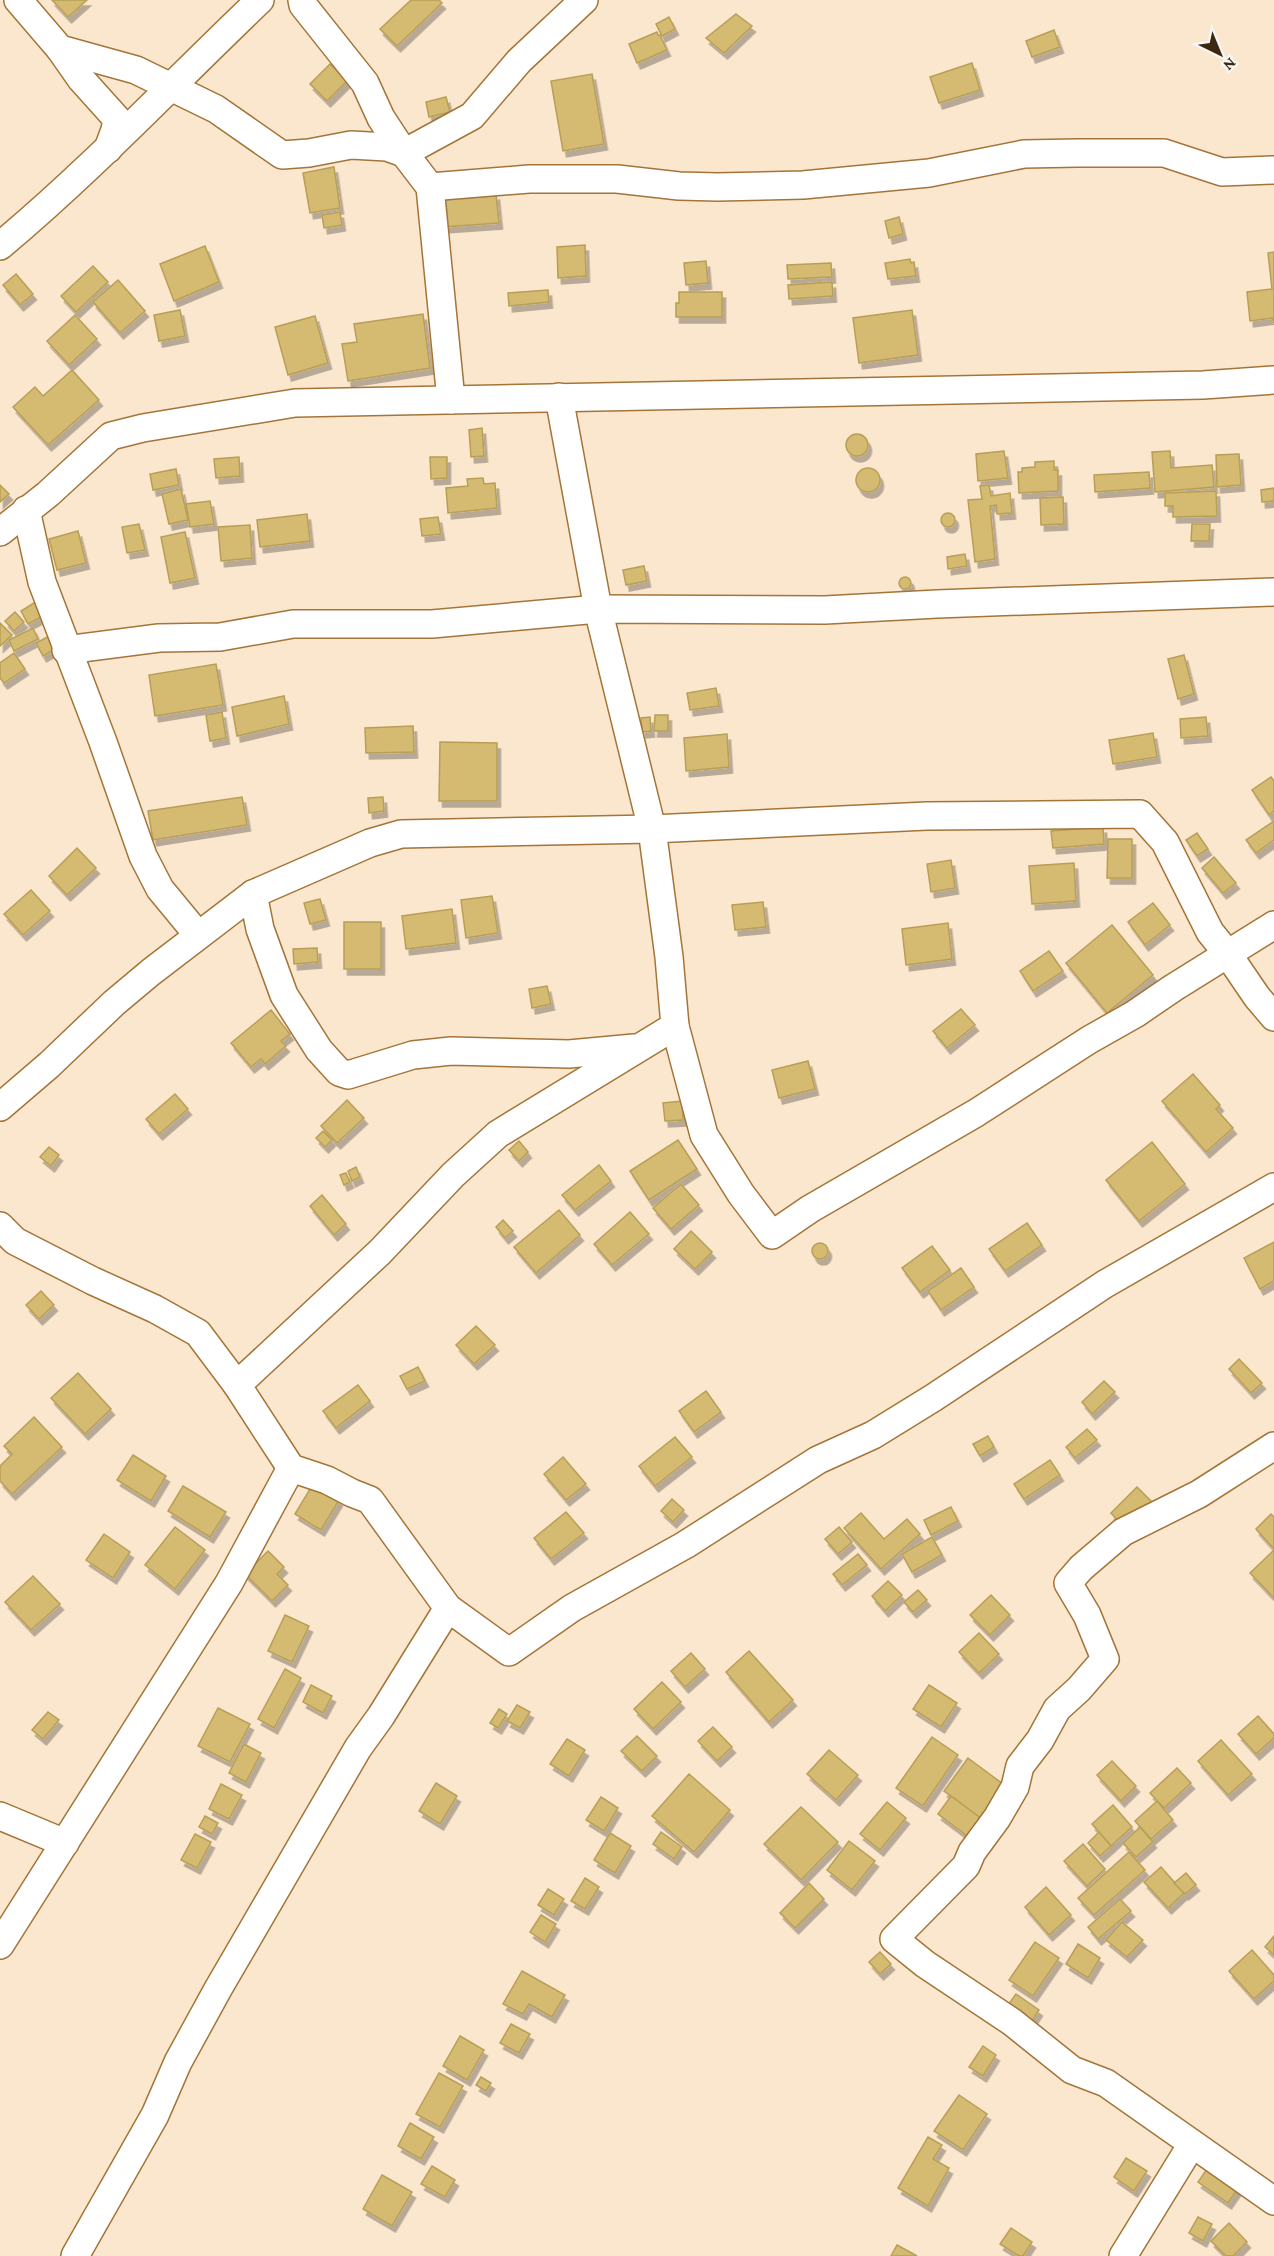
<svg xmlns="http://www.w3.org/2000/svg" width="1274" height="2256" font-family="'Crimson Pro',serif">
<defs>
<filter id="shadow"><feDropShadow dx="3.5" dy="6" stdDeviation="0" flood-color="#0004"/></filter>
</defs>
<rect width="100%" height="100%" fill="#fbe6ce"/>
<!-- building -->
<g fill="#d5bb72" stroke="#b89f56" stroke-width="1.5" filter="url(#shadow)">
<path d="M52 0H87L68 17Z"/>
<path d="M411 0H439L442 3 397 46 380 29Z"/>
<path d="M736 14 752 26 724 53 706 38Z"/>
<path d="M669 17 675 29 662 36 656 24Z"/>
<path d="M1054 30 1060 47 1032 57 1026 41Z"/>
<path d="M657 32 658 35H660L667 50 637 63 629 44Z"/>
<path d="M972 63 980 90 939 103 930 77Z"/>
<path d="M330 64 347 81 327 101 310 84Z"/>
<path d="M592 74 604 144 563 151 551 81Z"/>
<path d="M446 97 450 112 429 117 426 102Z"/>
<path d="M334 167 340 208 310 213 303 173Z"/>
<path d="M496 194 499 223 443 227 441 198Z"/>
<path d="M340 212 342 225 324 228 322 215Z"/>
<path d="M899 217 903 234 889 238 885 221Z"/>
<path d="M585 245 586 276 558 278 557 247Z"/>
<path d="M205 246 219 282 174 301 160 264Z"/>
<path d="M1274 252V323L1272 318 1250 321 1247 292 1272 289 1268 253Z"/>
<path d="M910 259 911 263 914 262 916 276 888 279 885 263Z"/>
<path d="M706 261 708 283 686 285 684 263Z"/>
<path d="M831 263 832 277 788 279 787 265Z"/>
<path d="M93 266 108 282 76 312 61 296Z"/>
<path d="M16 274 33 294 20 305 3 285Z"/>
<path d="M118 280 145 311 120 333 93 302Z"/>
<path d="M832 282 833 296 789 299 788 285Z"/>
<path d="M548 290 549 302 509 306 508 293Z"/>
<path d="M679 292H722V317H676V303H679Z"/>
<path d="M180 310 185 336 159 341 154 315Z"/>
<path d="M912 310 918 355 859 363 853 318Z"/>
<path d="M423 314 430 368 348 381 342 344 357 342 354 324Z"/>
<path d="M75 315 97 339 69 365 47 341Z"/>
<path d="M315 316 328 363 288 375 275 327Z"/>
<path d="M72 370 99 400 48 445 13 407 35 387 43 396Z"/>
<path d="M482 428 484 456 471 457 469 430Z"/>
<circle cx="857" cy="445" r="11"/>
<path d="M1004 451 1008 478 978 481 976 454Z"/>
<path d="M1170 451 1171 468 1212 465 1214 487 1155 492 1152 452Z"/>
<path d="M1239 454 1241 485 1217 487 1216 455Z"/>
<path d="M239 457 240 476 216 478 214 459Z"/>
<path d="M430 457H447V478L431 479Z"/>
<path d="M1054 461V470H1058V491L1019 493 1018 472H1022V468L1035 467V462Z"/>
<circle cx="868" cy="480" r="12"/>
<path d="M176 469 179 485 153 490 150 474Z"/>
<path d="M1149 472 1150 488 1095 492 1094 475Z"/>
<path d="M483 478 484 484 495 483 497 508 448 513 446 488 468 486 467 479Z"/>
<path d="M0 485 9 494 0 502Z"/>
<path d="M989 485 991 496 1010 493 1012 513 997 514 996 505 990 506 995 559 975 562 968 500 982 499 980 486Z"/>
<path d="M1274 488V501L1262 502 1261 490Z"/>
<path d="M181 489 188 520 169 524 162 494Z"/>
<path d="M1216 491 1217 516 1173 517V506H1165V493Z"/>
<path d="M1063 497 1064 524 1041 525 1040 498Z"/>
<path d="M210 501 214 524 190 527 186 504Z"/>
<circle cx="948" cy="520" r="7"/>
<path d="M307 514 310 541 260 547 257 520Z"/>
<path d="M438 517 441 534 422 536 420 519Z"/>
<path d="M139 524 145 550 127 553 122 527Z"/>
<path d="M1192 524H1210L1209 541H1191Z"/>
<path d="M250 525 252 558 221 561 218 527Z"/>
<path d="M78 531 86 563 57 570 49 539Z"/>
<path d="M185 532 195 578 170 583 161 537Z"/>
<path d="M965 554 967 566 948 569 947 557Z"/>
<path d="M644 566 647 581 626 585 623 570Z"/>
<circle cx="905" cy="583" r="6"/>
<path d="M37 601 45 615 28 624 21 611Z"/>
<path d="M15 612 24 622 14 631 5 621Z"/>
<path d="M0 623 12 635 0 646Z"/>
<path d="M33 628 38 639 14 651 9 640Z"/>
<path d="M53 634 60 646 43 656 36 643Z"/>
<path d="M14 653 25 669 4 683 0 678V663Z"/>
<path d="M1184 655 1194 694 1178 699 1168 659Z"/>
<path d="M216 664 223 705 155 716 149 675Z"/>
<path d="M716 688 719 706 690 710 687 693Z"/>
<path d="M284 696 289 724 237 736 232 707Z"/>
<path d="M222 712 226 738 210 741 206 715Z"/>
<path d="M655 715H668V731H654Z"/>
<path d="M650 717 651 731 642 732 641 718Z"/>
<path d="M1206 717 1208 736 1181 738 1180 719Z"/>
<path d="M413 726 414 752 366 753 365 728Z"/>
<path d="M1153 733 1157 757 1113 764 1109 740Z"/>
<path d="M727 734 729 767 686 771 684 738Z"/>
<path d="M440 742 497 743V801H439Z"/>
<path d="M1271 777 1274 781V811L1269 815 1252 790Z"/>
<path d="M242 797 247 825 153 840 148 811Z"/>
<path d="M383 797 384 811 369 813 368 798Z"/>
<path d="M1274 821V840L1256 853 1246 840Z"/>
<path d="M1103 827 1104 844 1053 848 1051 831Z"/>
<path d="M1197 833 1208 849 1197 856 1186 840Z"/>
<path d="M1108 839H1132V878H1107Z"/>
<path d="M77 848 96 868 67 895 49 876Z"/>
<path d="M1214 857 1236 883 1223 893 1202 868Z"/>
<path d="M951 860 955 888 931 892 927 864Z"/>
<path d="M1074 863 1076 901 1032 904 1029 866Z"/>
<path d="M31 890 50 911 23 935 4 914Z"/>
<path d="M492 896 498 933 466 938 461 900Z"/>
<path d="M320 899 326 920 310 924 304 903Z"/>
<path d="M763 902 766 927 735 930 732 905Z"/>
<path d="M1153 903 1170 925 1145 945 1128 922Z"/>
<path d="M452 909 456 943 406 949 402 916Z"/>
<rect x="344" y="922" width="37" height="47"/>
<path d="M948 923 952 959 906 965 902 929Z"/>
<path d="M1112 925 1153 975 1107 1013 1066 963Z"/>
<path d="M317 948 318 962 294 964 293 949Z"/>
<path d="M1049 951 1063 971 1033 991 1020 971Z"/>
<path d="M547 986 551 1004 532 1008 529 989Z"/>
<path d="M961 1009 975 1025 947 1048 933 1031Z"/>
<path d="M271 1010 290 1034 281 1041 286 1046 265 1064 261 1059 251 1067 231 1043Z"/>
<path d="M808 1061 815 1089 779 1098 772 1070Z"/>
<path d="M1193 1074 1220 1105 1216 1109 1233 1128 1206 1152 1162 1101Z"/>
<path d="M175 1094 188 1109 159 1134 146 1119Z"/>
<path d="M347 1100 364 1118 337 1143 321 1126Z"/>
<path d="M682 1101 683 1120 665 1121 663 1103Z"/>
<path d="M323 1131 332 1140 325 1147 316 1138Z"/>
<path d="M678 1140 697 1169 649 1200 630 1171Z"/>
<path d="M519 1141 528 1152 519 1161 509 1150Z"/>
<path d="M1152 1142 1185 1184 1139 1221 1106 1180Z"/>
<path d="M49 1147 59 1155 51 1166 40 1157Z"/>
<path d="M599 1165 611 1181 575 1210 562 1195Z"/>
<path d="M356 1167 360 1177 352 1181 348 1171Z"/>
<path d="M346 1173 350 1182 344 1185 340 1175Z"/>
<path d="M681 1184 699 1205 671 1229 653 1208Z"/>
<path d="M322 1195 346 1224 334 1235 310 1206Z"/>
<path d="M559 1210 580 1235 536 1273 514 1247Z"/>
<path d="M630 1212 649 1234 612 1265 594 1244Z"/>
<path d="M503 1220 513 1231 505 1238 496 1227Z"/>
<path d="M1027 1223 1042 1245 1005 1271 989 1249Z"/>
<path d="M691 1231 712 1252 695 1269 674 1249Z"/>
<path d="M1274 1242V1281L1260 1289 1244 1258Z"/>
<circle cx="820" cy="1251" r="8"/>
<path d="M932 1246 950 1270 920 1292 902 1268Z"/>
<path d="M961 1268 974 1287 941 1310 928 1291Z"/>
<path d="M41 1291 54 1305 39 1319 26 1305Z"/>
<path d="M476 1326 495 1345 474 1364 456 1345Z"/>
<path d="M1239 1359 1262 1383 1251 1393 1229 1369Z"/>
<path d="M418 1367 425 1381 407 1389 400 1376Z"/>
<path d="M78 1373 111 1409 85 1434 51 1398Z"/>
<path d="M1104 1381 1115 1392 1092 1414 1082 1402Z"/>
<path d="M358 1385 370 1401 336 1428 323 1411Z"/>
<path d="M706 1391 721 1412 694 1432 679 1411Z"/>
<path d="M34 1417 62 1447 12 1494 0 1481V1466L12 1454 4 1446Z"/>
<path d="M1087 1429 1097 1440 1075 1458 1066 1447Z"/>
<path d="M988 1436 994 1447 980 1456 973 1444Z"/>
<path d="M675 1437 692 1457 655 1486 639 1466Z"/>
<path d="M133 1455 166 1476 151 1501 117 1480Z"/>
<path d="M563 1457 586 1484 566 1500 544 1474Z"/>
<path d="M1050 1460 1060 1475 1024 1499 1014 1484Z"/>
<path d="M313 1484 339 1500 321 1530 295 1514Z"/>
<path d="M183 1486 226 1512 210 1537 168 1511Z"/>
<path d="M1137 1487 1153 1503 1126 1530 1111 1513Z"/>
<path d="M672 1499 684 1510 673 1522 661 1511Z"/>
<path d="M951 1507 958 1521 931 1535 924 1520Z"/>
<path d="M566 1512 584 1533 551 1559 534 1538Z"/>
<path d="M861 1513 884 1539 907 1519 920 1534 881 1569 844 1528Z"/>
<path d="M1271 1514 1274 1517V1549L1256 1529Z"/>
<path d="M175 1527 205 1550 175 1589 145 1565Z"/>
<path d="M839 1527 852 1542 838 1554 825 1539Z"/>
<path d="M104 1534 130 1552 113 1578 86 1560Z"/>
<path d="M932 1537 942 1555 912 1572 902 1554Z"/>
<path d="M1274 1550V1598L1250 1573Z"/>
<path d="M268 1551 284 1567 277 1574 288 1585 272 1601 245 1574Z"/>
<path d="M858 1554 867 1565 842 1585 833 1574Z"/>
<path d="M33 1576 60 1604 31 1630 5 1602Z"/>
<path d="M888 1581 902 1595 885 1611 872 1596Z"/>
<path d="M918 1590 927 1600 913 1612 904 1602Z"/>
<path d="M991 1595 1010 1615 990 1635 970 1615Z"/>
<path d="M285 1615 309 1626 292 1662 268 1651Z"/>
<path d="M979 1633 999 1654 979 1673 959 1652Z"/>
<path d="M749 1651 793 1700 769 1722 726 1672Z"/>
<path d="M691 1653 705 1669 685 1687 671 1671Z"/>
<path d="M285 1669 301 1678 274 1728 258 1719Z"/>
<path d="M662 1682 681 1702 653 1729 634 1709Z"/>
<path d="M311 1685 332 1696 323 1713 303 1702Z"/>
<path d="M929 1685 957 1703 941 1727 913 1709Z"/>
<path d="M517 1705 530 1712 520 1728 507 1721Z"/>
<path d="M218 1708 250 1724 230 1762 198 1746Z"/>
<path d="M499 1709 507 1714 498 1728 490 1723Z"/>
<path d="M48 1712 59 1720 43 1739 32 1730Z"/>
<path d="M1258 1716 1274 1734V1738L1256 1754 1238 1734Z"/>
<path d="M713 1727 732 1747 717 1761 698 1741Z"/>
<path d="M637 1736 657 1756 642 1771 621 1751Z"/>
<path d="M932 1737 958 1755 923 1806 896 1788Z"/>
<path d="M567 1739 585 1750 569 1776 550 1764Z"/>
<path d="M1221 1740 1252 1774 1228 1795 1198 1761Z"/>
<path d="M244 1744 261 1753 246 1782 229 1773Z"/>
<path d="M829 1750 858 1775 836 1800 807 1774Z"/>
<path d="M968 1758 1007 1787 983 1820 944 1791Z"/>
<path d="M1112 1761 1136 1786 1121 1801 1097 1775Z"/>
<path d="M1177 1768 1191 1783 1164 1808 1150 1793Z"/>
<path d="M689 1774 730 1810 694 1852 652 1816Z"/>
<path d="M436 1783 457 1796 440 1824 419 1811Z"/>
<path d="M221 1784 242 1795 229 1819 209 1809Z"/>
<path d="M951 1796 983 1820 970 1838 938 1814Z"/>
<path d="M601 1797 618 1808 604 1831 586 1820Z"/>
<path d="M1157 1801 1173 1820 1151 1839 1135 1821Z"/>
<path d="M887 1802 906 1818 880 1850 860 1834Z"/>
<path d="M1113 1805 1132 1827 1111 1846 1092 1824Z"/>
<path d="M801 1807 838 1842 801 1880 764 1844Z"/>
<path d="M205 1816 218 1823 212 1834 199 1827Z"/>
<path d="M1140 1827 1153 1842 1136 1857 1123 1843Z"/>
<path d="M661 1832 682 1847 674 1859 653 1844Z"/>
<path d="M1099 1832 1111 1846 1100 1856 1088 1843Z"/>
<path d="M610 1833 631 1846 615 1873 594 1860Z"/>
<path d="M195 1834 211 1842 197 1868 181 1860Z"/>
<path d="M849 1841 875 1861 852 1890 827 1870Z"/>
<path d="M1083 1844 1105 1869 1087 1886 1064 1861Z"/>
<path d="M1129 1852 1145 1870 1094 1915 1078 1898Z"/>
<path d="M1161 1867 1184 1893 1168 1908 1144 1882Z"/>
<path d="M1186 1873 1196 1885 1185 1894 1174 1883Z"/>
<path d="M585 1878 599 1887 585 1909 571 1901Z"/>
<path d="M809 1883 824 1899 795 1928 780 1913Z"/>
<path d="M1046 1887 1071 1915 1049 1935 1025 1907Z"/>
<path d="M548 1889 564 1899 554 1915 538 1905Z"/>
<path d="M1120 1899 1131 1911 1098 1939 1088 1927Z"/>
<path d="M541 1915 556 1924 545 1942 530 1932Z"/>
<path d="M1122 1922 1143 1940 1127 1957 1106 1940Z"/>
<path d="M1274 1936V1955L1265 1947Z"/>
<path d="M1035 1942 1059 1958 1033 1996 1009 1980Z"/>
<path d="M1078 1944 1100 1958 1088 1978 1066 1964Z"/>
<path d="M1252 1950 1274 1975V1981L1254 1999 1229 1971Z"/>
<path d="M880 1952 891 1964 880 1974 869 1962Z"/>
<path d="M522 1971 565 1995 552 2017 529 2004 523 2014 503 2004Z"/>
<path d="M1016 1994 1039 2010 1032 2021 1008 2005Z"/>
<path d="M511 2024 530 2034 519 2053 500 2043Z"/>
<path d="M460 2036 484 2050 467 2080 443 2066Z"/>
<path d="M983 2046 996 2055 983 2076 969 2067Z"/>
<path d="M439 2073 463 2086 440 2127 416 2114Z"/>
<path d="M481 2077 491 2083 486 2091 476 2085Z"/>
<path d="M959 2095 987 2114 963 2150 934 2131Z"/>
<path d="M410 2123 434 2137 421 2159 398 2146Z"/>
<path d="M928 2137 942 2145 933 2159 949 2168 928 2206 898 2188Z"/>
<path d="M1126 2158 1147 2171 1134 2191 1114 2177Z"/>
<path d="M432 2166 455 2180 445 2197 421 2184Z"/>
<path d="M1209 2166 1239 2187 1228 2203 1198 2182Z"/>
<path d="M382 2175 412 2192 392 2226 363 2209Z"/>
<path d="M1198 2217 1212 2224 1203 2241 1189 2233Z"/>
<path d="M1229 2223 1247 2242 1233 2256H1226L1211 2241Z"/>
<path d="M1011 2228 1032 2242 1023 2256H1019L1000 2244Z"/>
<path d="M897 2245 917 2256H891Z"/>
</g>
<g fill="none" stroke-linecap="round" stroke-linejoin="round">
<defs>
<g id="minor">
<path d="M18 0 60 49 136 70 216 109 282 155 309 153 351 145 387 147 404 153 472 116 519 61 584 0"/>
<path d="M302 0 303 5 365 83 381 118 404 153 430 187 451 400"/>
<path d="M60 49 81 79 117 119 115 130 108 149"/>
<path d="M430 187 529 179H617L679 186 717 187 803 185 929 173 1024 154 1077 153H1164L1222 172 1274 170"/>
<path d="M0 246C92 169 174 82 260 0"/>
<path d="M26 510 42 582 103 742 143 856 160 889 198 935"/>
<path d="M0 532 48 494 111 436 143 428 295 403 1203 385 1274 380"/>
<path d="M66 650 159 638 220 637 293 624H432L598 609 825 610 937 604 1274 592"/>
<path d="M253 894 260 929 284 995 319 1050 339 1072 348 1075 413 1055 451 1051 569 1054 634 1048"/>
<path d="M675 1026 704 1135 741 1194 772 1235 810 1209 976 1113 1089 1040 1135 1014 1173 988 1274 925"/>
<path d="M0 1107 49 1065 114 1003 151 972 253 894 370 843 401 834 652 829 927 816 1140 814 1165 842 1210 932 1227 953 1257 997 1274 1017"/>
<path d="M0 1226 15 1241 93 1281 155 1309 198 1333 237 1385 291 1468 327 1480 352 1493 370 1500 448 1608 509 1652 572 1608 685 1545 818 1460 873 1435 933 1398 1105 1284 1274 1187"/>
<path d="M237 1385 380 1252 453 1175 498 1134 675 1026 669 957 652 829 598 609 559 397"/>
<path d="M1274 1446 1199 1494 1123 1532 1081 1568 1068 1583 1087 1615 1105 1659 1079 1689 1057 1709 1040 1740 1020 1766 1015 1787 997 1818 972 1852 966 1866 894 1939 925 1964 1012 2022 1072 2070 1106 2083 1274 2201"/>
<path d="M0 1816 65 1843"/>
<path d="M0 1945 229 1583 291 1468"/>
<path d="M75 2256 155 2115 178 2062 218 1989 358 1748 381 1716 448 1608"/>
<path d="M1123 2256 1192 2144"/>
</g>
</defs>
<!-- minor casing -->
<use href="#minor" stroke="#a47538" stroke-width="30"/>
<!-- minor -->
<use href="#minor" stroke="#fff" stroke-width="27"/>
</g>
<!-- north arrow -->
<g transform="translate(1220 54) rotate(137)" stroke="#f7f7f7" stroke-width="4.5" paint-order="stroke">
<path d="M0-4.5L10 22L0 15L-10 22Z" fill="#3c280f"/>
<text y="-9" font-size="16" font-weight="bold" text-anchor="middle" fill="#3c280f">N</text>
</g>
</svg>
